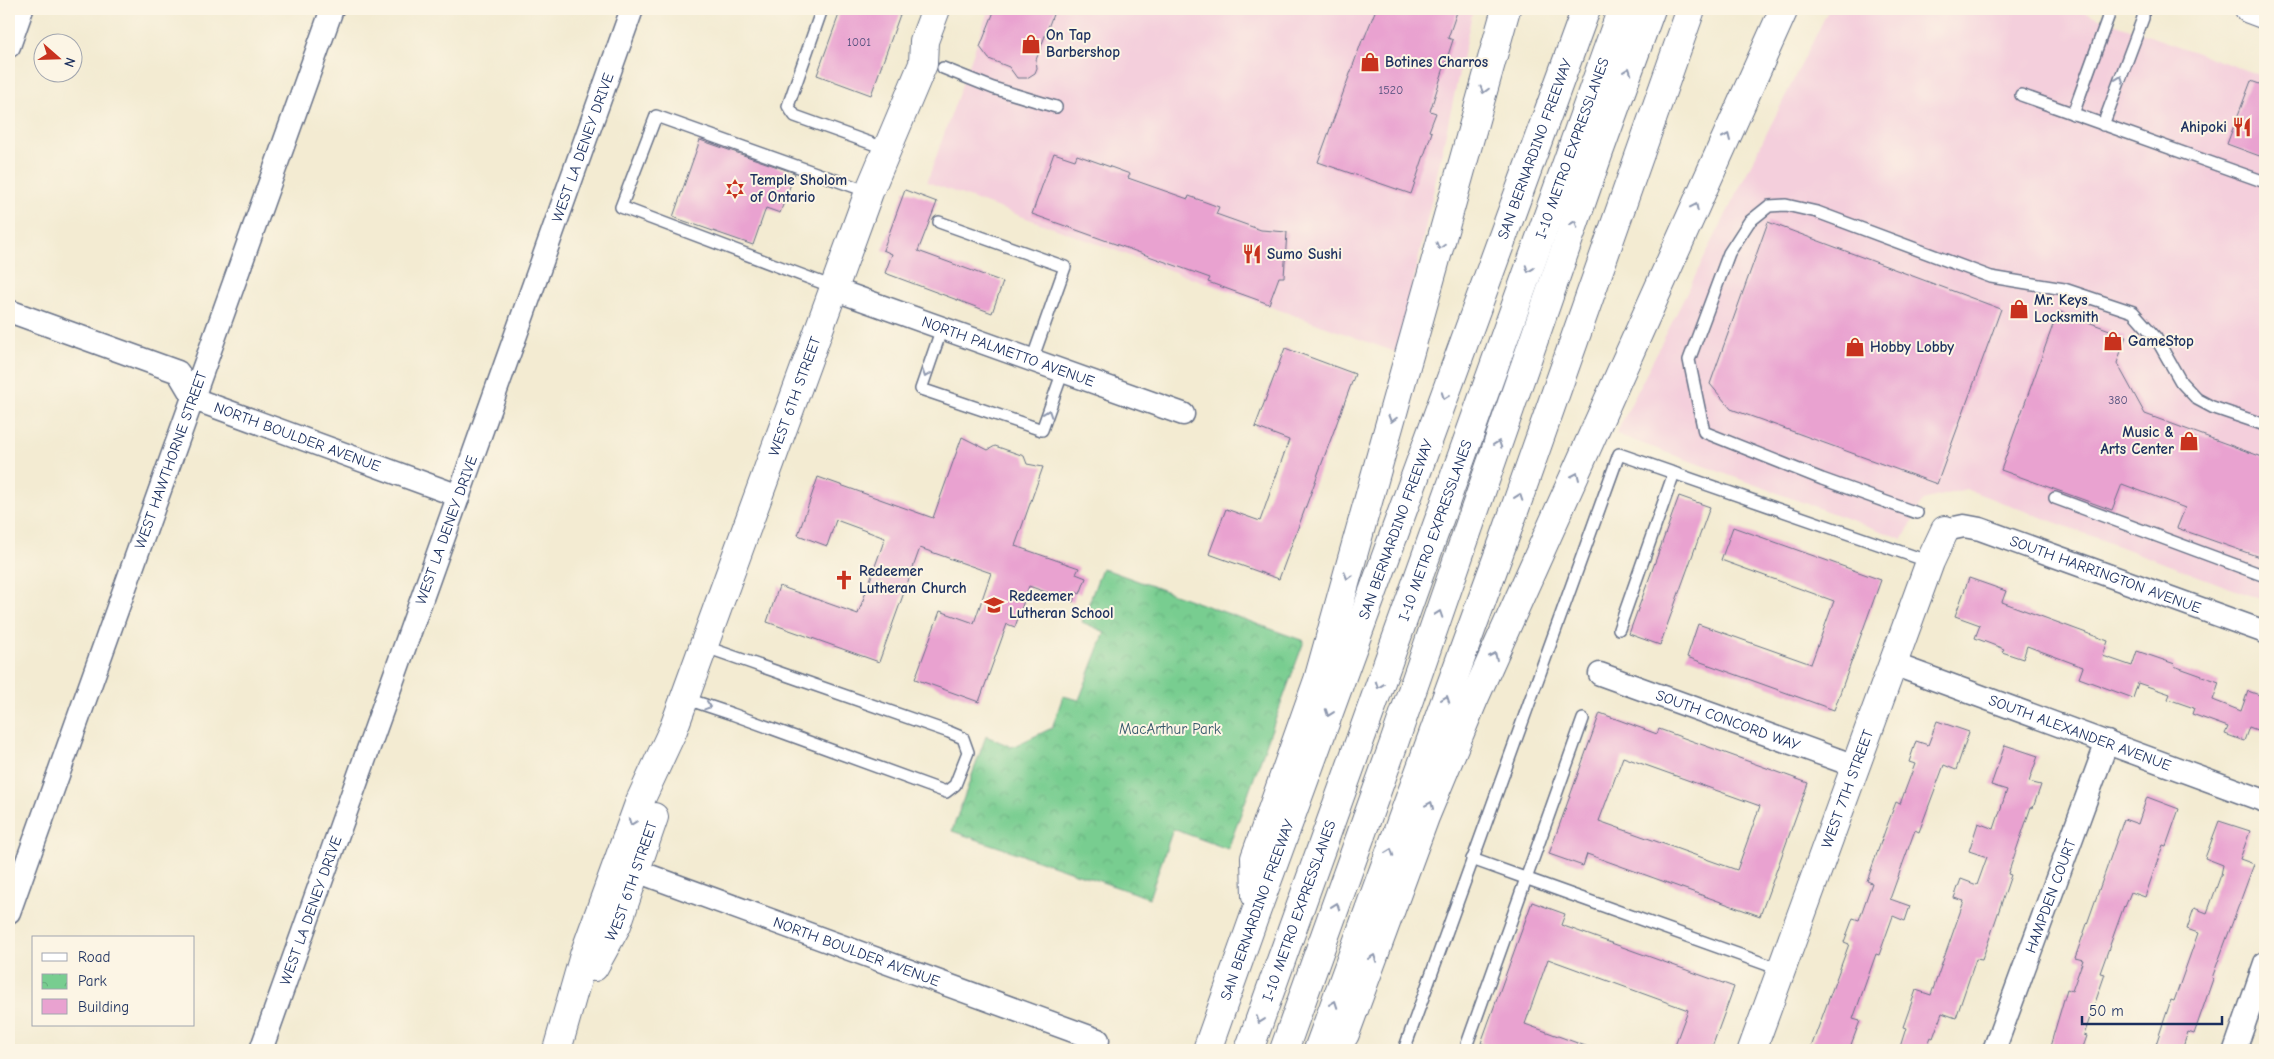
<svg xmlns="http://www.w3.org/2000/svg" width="2274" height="1059" font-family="'Comic Neue',sans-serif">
<defs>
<pattern id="park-crowns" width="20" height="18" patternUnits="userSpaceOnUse" patternTransform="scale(1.25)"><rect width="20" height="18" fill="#78cd90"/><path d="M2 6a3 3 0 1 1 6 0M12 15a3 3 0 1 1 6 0" fill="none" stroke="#67b07f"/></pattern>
</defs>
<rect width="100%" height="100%" fill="#fcf5e5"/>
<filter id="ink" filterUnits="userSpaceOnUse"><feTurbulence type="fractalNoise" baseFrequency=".02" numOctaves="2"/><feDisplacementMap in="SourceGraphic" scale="10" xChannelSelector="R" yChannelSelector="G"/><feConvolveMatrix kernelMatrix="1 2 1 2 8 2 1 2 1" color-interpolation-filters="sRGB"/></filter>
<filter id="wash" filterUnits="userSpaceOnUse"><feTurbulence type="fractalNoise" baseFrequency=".0096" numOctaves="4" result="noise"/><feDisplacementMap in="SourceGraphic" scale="20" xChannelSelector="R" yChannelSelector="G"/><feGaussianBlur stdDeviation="1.12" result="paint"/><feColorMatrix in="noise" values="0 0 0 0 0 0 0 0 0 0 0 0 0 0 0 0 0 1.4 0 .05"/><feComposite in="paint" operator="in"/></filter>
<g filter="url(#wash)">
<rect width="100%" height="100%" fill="#f3ebd2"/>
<!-- built -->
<g fill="#f4cfdc">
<path d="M989 9H1473L1398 353 927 182Z"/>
<path d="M1829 9H2074L2265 77V601L1966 489 1923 500 1903 539 1616 434Z"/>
</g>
<!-- park -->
<path fill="url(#park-crowns)" stroke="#4a7e77" d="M1102 568 1304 641 1228 849 1173 829 1149 898 952 831 986 736 1012 747 1052 728 1063 696 1079 700 1105 632 1082 622Z"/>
<g id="blocks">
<!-- building -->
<g fill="#e9a2d0" fill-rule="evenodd">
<path d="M841 9H902L871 95 817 75Z"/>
<path d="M995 9H1055L1036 60 1037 68 1035 73 1027 78H1017L1009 67 989 59 980 47Z"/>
<path d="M1376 9H1458L1448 38 1453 40 1430 111 1436 113 1429 131 1432 132 1411 194 1318 162 1363 38 1364 39Z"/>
<path d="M2251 81 2265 86V158L2227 144Z"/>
<path d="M700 140 795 173 780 213 766 208 753 245 673 217Z"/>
<path d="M1054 153 1075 160 1077 155 1130 174 1128 178 1188 199 1189 196 1219 207 1216 214 1261 230 1287 232 1284 277H1279L1269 304 1208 282 1210 278 1032 214Z"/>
<path d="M905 190 937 202 918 251 1003 282 992 313 885 273 892 254 883 250Z"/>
<path d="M1768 222 2001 309 1937 484 1731 409 1710 384Z"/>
<path d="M2058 311 2126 336 2117 363 2145 414 2265 458V559L2177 528 2185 508 2122 484 2112 510 2001 470Z"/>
<path d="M1285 348 1355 374 1279 579 1209 554 1226 509 1260 521 1289 440 1255 427Z"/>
<path d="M962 437 988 450 995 446 1024 456 1027 464 1043 467 1015 546 1079 568 1076 574 1086 578 1080 594 1076 592 1073 602 1029 586 1015 627 1007 624 979 702 915 679 940 611 974 623 991 573 920 548 879 662 767 622 779 586 858 614 885 538 836 520 827 546 798 535 818 477 933 518Z"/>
<path d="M1679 496 1710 507 1660 645 1629 634Z"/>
<path d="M1733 527 1881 580 1834 710 1687 657 1698 624 1811 664 1834 601 1721 560Z"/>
<path d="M1969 578 2006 591 2002 602 2108 641 2103 656 2132 666 2137 651 2175 664 2174 666 2219 682 2213 700 2241 711 2248 691 2265 697V733L2249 727 2244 741 2225 734 2228 727 2192 714 2194 708 2168 699 2170 694 2138 683 2133 698 2079 678 2083 667 2027 646 2023 659 2002 652 2004 649 1975 638 1980 625 1955 616Z"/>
<path d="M1600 713 1657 734 1659 729 1808 783 1760 916 1587 854 1583 866 1549 854ZM1623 757 1760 806 1737 870 1599 821Z"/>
<path d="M1937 721 1969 732 1956 770 1944 765 1919 832 1915 830 1890 899 1910 906 1905 921 1893 916 1879 955 1876 954 1853 1019 1860 1021 1849 1050H1810L1849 944 1844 942 1853 918 1859 920 1872 883 1867 881 1886 828 1896 802 1900 804 1915 764 1909 762 1916 741 1928 745Z"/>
<path d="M2005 745 2038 756 2029 782 2041 785 2033 808 2031 807 2008 874 2011 875 1991 934 1982 960 1976 959 1956 1018 1942 1013 1933 1038 1931 1037 1926 1050H1899L1906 1028 1903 1027 1916 990 1931 995 1964 901 1954 898 1961 879 1977 885 1987 857 1969 851 1978 823 1994 829 2007 790 1991 785Z"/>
<path d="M2147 797 2179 809 2166 846 2163 845 2145 897 2131 892 2125 907 2124 906 2100 973 2105 974 2084 1035 2087 1036 2082 1050H2049L2067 989 2072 991 2083 960 2075 958 2124 819 2138 824Z"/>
<path d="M2219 821 2250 831 2240 859 2254 864 2212 978 2213 979 2194 1034 2188 1032 2182 1050H2154L2171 1000 2174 1001 2198 933 2187 929 2194 908 2207 913 2221 875 2223 865 2205 858Z"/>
<path d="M1532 902 1565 914 1561 925 1734 987 1711 1050H1673L1688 1010 1548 959 1525 1024 1591 1048V1050H1500L1481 1043Z"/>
</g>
</g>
</g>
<g filter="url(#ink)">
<use href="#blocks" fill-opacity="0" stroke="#677187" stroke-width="1"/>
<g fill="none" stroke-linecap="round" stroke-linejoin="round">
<defs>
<g id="service">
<path d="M822 9 788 106 795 116 887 149"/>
<path d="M943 68 993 88 1056 107"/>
<path d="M2021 95 2265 182"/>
<path d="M2073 114 2111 9"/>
<path d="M2103 125 2143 18V9"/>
<path d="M939 222 1065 267 1032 360"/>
<path d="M833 287 621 207 656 116 869 192"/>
<path d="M942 328 921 389 1042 430 1063 371"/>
<path d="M2055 498 2265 576"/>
<path d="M1917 513 1822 479 1704 432 1689 360 1729 253 1749 222 1769 206 1786 205 1817 212 1991 277 2064 289 2133 312 2156 338 2181 382 2197 399 2212 407 2265 425"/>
<path d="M1619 629 1674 473"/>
<path d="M684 698 732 714 946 792 955 785 968 752 963 738 949 732 703 646"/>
<path d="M1472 859 1782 970"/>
<path d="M1467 1044 1583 719"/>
<path d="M1404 1050 1619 454 1930 562"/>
</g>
<g id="minor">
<path d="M9 46 22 9"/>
<path id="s1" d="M833 289 1183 414"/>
<path id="s2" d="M9 311 178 372 194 399 459 496"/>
<path id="s3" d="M1945 530 1964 526 1980 529 2265 632"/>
<path id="s4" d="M1893 664 2265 801"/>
<path id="s5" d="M1600 674 1855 766"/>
<path id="s6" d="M620 865 1098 1040"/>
<path id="s7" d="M9 912 332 9"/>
<path id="s8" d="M261 1050 632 9"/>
<path id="s9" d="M1994 1050 2107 742"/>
<path d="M2235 1050 2265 963"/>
</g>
<g id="tertiary">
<path id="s10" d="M594 967 617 925 654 817"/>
<path id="s11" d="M557 1050 584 955 640 801 673 730 869 192 923 64 924 41 936 9"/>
<path id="s12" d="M1752 1050 1930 562 1945 530"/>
</g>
<path id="primary" d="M2249 9 2265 15"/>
<g id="motorway">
<path d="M1256 896 1255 858 1318 680 1506 9"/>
<path id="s13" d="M1207 1050 1256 912 1586 9"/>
<path id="s14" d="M1249 1050 1622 9"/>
<path d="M1284 1050 1394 743 1599 152 1651 9"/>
<path d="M1318 1050 1506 534 1691 9"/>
<path d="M1334 1050 1345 1034 1425 817 1474 699 1784 9"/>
</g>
</defs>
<!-- service casing -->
<use href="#service" stroke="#677187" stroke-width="14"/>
<!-- minor casing -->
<use href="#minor" stroke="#677187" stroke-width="25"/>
<!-- tertiary casing -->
<use href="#tertiary" stroke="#677187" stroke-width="30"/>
<!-- primary casing -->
<use href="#primary" stroke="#677187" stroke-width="30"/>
<!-- motorway casing -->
<use href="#motorway" stroke="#677187" stroke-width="30"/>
<!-- service -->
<use href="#service" stroke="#fff" stroke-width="11"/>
<!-- minor -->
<use href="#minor" stroke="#fff" stroke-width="22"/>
<!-- tertiary -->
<use href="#tertiary" stroke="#fff" stroke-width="28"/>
<!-- primary -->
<use href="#primary" stroke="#fff" stroke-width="28"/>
<!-- motorway -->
<use href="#motorway" stroke="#fff" stroke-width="28"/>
</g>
<!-- one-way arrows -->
<defs><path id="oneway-chevron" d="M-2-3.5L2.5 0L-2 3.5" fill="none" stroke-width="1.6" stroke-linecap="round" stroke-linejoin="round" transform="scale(1.25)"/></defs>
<g stroke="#8d97ae">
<use href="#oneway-chevron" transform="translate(1628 71) rotate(-70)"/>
<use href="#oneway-chevron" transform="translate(2120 79) rotate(-70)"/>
<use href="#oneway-chevron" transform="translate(1484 90) rotate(105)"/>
<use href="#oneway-chevron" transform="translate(1727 137) rotate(-66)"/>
<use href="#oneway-chevron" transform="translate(1695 207) rotate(-65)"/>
<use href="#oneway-chevron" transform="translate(1574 224) rotate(-71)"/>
<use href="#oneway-chevron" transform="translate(1440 246) rotate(106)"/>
<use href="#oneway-chevron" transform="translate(1529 269) rotate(110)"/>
<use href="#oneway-chevron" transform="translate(926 374) rotate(109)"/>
<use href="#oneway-chevron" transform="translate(1445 396) rotate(110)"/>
<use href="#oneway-chevron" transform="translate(1048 413) rotate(-71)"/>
<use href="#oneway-chevron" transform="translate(1392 419) rotate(106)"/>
<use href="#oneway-chevron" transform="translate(1498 444) rotate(-71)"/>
<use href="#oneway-chevron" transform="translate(1576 476) rotate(-66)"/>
<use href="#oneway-chevron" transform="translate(1519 497) rotate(-71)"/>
<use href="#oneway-chevron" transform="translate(1348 576) rotate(106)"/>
<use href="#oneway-chevron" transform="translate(1439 614) rotate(-71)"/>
<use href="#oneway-chevron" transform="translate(1494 656) rotate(-65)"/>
<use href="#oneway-chevron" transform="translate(1379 685) rotate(110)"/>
<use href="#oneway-chevron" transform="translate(1446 699) rotate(-70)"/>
<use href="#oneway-chevron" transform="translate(708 706) rotate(18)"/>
<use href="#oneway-chevron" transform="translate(1329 713) rotate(110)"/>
<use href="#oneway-chevron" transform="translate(1430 805) rotate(-67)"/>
<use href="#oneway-chevron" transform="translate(632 822) rotate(110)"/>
<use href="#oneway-chevron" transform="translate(1390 852) rotate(-70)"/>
<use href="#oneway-chevron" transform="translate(1336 906) rotate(-70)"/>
<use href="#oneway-chevron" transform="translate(1373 958) rotate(-70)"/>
<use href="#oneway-chevron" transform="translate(1334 1004) rotate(-70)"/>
<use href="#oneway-chevron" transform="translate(1260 1020) rotate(110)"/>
</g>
</g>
<!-- icons -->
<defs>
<symbol id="shop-bare" viewBox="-9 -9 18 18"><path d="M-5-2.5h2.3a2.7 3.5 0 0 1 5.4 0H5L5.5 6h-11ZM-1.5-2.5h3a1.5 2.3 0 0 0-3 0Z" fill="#c8321e" stroke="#fcf5e5" stroke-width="2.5" paint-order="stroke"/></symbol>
<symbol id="restaurant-bare" viewBox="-9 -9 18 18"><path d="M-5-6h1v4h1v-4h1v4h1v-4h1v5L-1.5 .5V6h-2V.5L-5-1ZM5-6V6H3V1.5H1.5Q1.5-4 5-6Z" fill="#c8321e" stroke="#fcf5e5" stroke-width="2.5" paint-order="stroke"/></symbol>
<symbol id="synagogue-bare" viewBox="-9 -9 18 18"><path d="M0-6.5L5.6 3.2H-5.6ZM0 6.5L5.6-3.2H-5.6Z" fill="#c8321e" stroke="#fcf5e5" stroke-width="2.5" paint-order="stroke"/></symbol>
<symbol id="church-bare" viewBox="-9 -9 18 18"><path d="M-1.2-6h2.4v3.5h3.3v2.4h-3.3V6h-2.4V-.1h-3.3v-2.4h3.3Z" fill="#c8321e" stroke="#fcf5e5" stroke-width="2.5" paint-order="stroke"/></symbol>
<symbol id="school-bare" viewBox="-9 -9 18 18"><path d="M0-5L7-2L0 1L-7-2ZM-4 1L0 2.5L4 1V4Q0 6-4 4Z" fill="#c8321e" stroke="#fcf5e5" stroke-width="2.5" paint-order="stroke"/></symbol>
</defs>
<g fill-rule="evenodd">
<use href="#shop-bare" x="1017" y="30" width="28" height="28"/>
<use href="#shop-bare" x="1356" y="48" width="28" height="28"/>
<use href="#restaurant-bare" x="2228" y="113" width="28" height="28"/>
<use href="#synagogue-bare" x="721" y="175" width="28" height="28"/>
<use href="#restaurant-bare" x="1238" y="240" width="28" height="28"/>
<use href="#shop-bare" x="2005" y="295" width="28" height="28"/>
<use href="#shop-bare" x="2099" y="327" width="28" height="28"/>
<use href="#shop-bare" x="1841" y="333" width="28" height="28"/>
<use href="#shop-bare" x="2175" y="427" width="28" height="28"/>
<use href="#church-bare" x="830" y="566" width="28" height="28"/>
<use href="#school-bare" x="980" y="591" width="28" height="28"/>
</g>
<g text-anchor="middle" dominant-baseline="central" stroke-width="4" stroke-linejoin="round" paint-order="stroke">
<!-- number labels -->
<g font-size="12" fill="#4e4c7a">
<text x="859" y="42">1001</text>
<text x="1391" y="90">1520</text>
<text x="2118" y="400">380</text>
</g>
<!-- poi labels -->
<g font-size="15" font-weight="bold" fill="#1b2f5e" stroke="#fcf5e5" text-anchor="start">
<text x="1046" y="35">On Tap<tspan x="1046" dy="17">Barbershop</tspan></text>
<text x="1385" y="62">Botines Charros</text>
<text x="2227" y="127" text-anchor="end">Ahipoki</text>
<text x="750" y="180">Temple Sholom<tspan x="750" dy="17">of Ontario</tspan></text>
<text x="1267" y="254">Sumo Sushi</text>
<text x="2034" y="300">Mr. Keys<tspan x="2034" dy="17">Locksmith</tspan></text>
<text x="2128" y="341">GameStop</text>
<text x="1870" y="347">Hobby Lobby</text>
<text x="2174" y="432" text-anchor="end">Music &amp;<tspan x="2174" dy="17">Arts Center</tspan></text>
<text x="859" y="571">Redeemer<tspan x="859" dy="17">Lutheran Church</tspan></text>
<text x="1009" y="596">Redeemer<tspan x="1009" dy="17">Lutheran School</tspan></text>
</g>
<!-- street labels -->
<g font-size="15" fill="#1b2f5e" stroke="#fcf5e5">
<text stroke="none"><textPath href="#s8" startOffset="958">WEST LA DENEY DRIVE</textPath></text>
<text stroke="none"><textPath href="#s14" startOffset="958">I-10 METRO EXPRESSLANES</textPath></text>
<text stroke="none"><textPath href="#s13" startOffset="959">SAN BERNARDINO FREEWAY</textPath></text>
<text stroke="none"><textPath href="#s1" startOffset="186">NORTH PALMETTO AVENUE</textPath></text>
<text stroke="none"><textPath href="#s11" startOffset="696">WEST 6TH STREET</textPath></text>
<text stroke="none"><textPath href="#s2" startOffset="321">NORTH BOULDER AVENUE</textPath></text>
<text stroke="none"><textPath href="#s7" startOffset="480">WEST HAWTHORNE STREET</textPath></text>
<text stroke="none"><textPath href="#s13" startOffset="554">SAN BERNARDINO FREEWAY</textPath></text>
<text stroke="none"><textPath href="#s14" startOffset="552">I-10 METRO EXPRESSLANES</textPath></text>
<text stroke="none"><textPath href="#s8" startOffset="552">WEST LA DENEY DRIVE</textPath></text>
<text stroke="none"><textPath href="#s3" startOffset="169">SOUTH HARRINGTON AVENUE</textPath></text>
<text stroke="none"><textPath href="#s5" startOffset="136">SOUTH CONCORD WAY</textPath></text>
<text stroke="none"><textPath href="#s4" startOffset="199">SOUTH ALEXANDER AVENUE</textPath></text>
<text stroke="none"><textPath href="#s12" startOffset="278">WEST 7TH STREET</textPath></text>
<text stroke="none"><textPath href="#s10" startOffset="94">WEST 6TH STREET</textPath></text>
<text stroke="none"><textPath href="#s9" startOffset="164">HAMPDEN COURT</textPath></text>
<text stroke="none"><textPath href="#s13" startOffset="149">SAN BERNARDINO FREEWAY</textPath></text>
<text stroke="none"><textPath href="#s8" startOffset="148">WEST LA DENEY DRIVE</textPath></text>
<text stroke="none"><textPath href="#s14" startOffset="148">I-10 METRO EXPRESSLANES</textPath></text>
<text stroke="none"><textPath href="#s6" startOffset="252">NORTH BOULDER AVENUE</textPath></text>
</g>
<!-- park labels -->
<g font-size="15" fill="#32566a" stroke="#fcf5e5">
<text x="1170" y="729">MacArthur Park</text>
</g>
</g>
<!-- margin -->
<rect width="2274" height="1059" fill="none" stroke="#fcf5e5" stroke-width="30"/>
<!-- legend -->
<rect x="32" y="936" width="162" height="90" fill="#fcf5e5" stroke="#a2a6af"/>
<rect x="42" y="953" width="25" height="8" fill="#ffffff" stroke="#a2a6af"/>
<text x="78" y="962" font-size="15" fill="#1b2f5e">Road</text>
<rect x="42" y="974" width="25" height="15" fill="url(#park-crowns)" stroke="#a2a6af"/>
<text x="78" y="986" font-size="15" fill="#1b2f5e">Park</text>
<rect x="42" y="999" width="25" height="15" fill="#e9a2d0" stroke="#a2a6af"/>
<text x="78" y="1012" font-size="15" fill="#1b2f5e">Building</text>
<!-- north arrow -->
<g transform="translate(58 58) rotate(110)"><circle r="24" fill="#fcf5e5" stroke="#a2a6af"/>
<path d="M0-4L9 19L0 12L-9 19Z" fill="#c8321e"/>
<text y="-8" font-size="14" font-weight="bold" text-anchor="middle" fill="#1b2f5e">N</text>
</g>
<!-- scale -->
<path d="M2082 1016v8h140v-8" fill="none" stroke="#1b2f5e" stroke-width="2.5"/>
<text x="2089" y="1016" font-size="15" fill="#1b2f5e" stroke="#fcf5e5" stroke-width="4" paint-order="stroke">50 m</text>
</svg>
